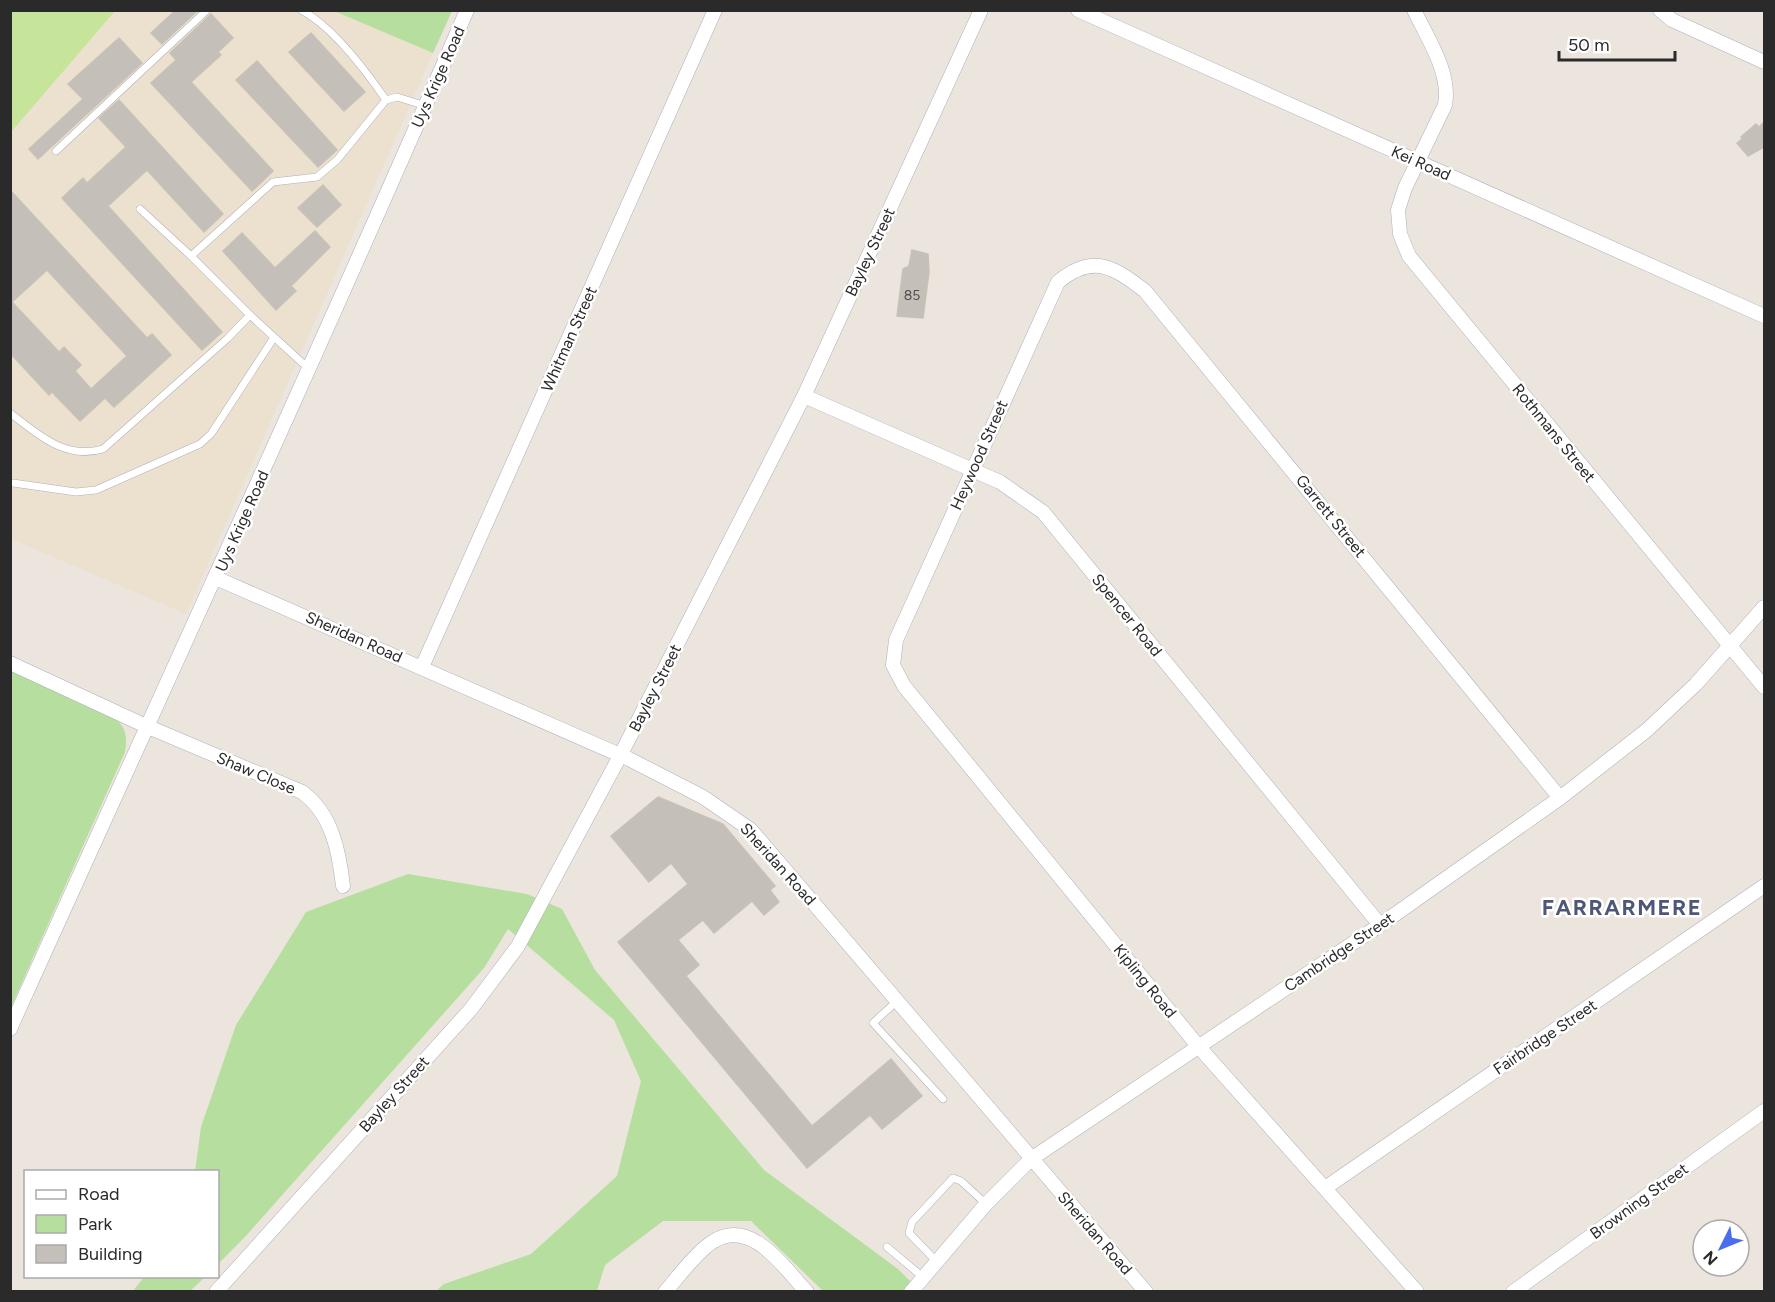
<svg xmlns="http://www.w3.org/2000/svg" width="1775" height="1302" font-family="Figtree,sans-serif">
<rect width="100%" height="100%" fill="#ebe5de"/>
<!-- education -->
<path fill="#ece1ce" d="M11 11H335L433 53 186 614 11 539Z"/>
<!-- green -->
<g fill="#b6de9e">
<path d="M334 11 452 10V11L433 53Z"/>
<path d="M11 669 116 719C127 730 127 737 125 752L11 1007Z"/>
<path d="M408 874 527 894 562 909 595 970 764 1170 898 1269 920 1291H823L751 1221H663L605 1265 597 1291H436L444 1284 531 1254 617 1176 641 1081 614 1020 508 929 484 968 245 1237 218 1264V1172H195L201 1127 236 1025 306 912Z"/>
<path d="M144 1277V1276L205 1277 190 1291H133Z"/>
</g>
<!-- pitch -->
<path fill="#c7e49b" d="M11 10 115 11 11 132 10 11Z"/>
<!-- building -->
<g fill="#c4bfb9" stroke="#c7c1b7" stroke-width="1.5" fill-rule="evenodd">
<path d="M176 10H198L162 44 151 33Z"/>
<path d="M211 14 233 38 218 52 221 55 191 82 273 171 252 191 151 83 176 60 170 53Z"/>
<path d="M311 33 365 92 344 111 289 52Z"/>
<path d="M119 38 142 63 38 159 29 149 83 99 68 84Z"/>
<path d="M257 61 337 150 318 167 236 80Z"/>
<path d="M119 100 223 214 204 232 147 170 108 206 222 332 202 350 62 198 83 178 87 183 126 147 99 118Z"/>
<path d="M1764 122V147L1748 156 1737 143 1742 139 1741 137 1756 124 1759 127Z"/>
<path d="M323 185 341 205 317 227 298 208Z"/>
<path d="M10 190 147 338 152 334 171 355 114 407 105 398 80 421 52 392 49 395 10 353ZM47 270 127 356 91 389 75 371 81 365 64 347 59 352 12 302Z"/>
<path d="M315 231 330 247 291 286 296 291 276 310 223 251 242 233 275 268Z"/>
<path d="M912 250 928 254 929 272 923 318 897 316 903 269 909 266Z"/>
<path d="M658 797 723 824 775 886 770 890 779 902 764 915 752 901 714 933 703 920 678 940 699 965 686 976 812 1126 891 1059 922 1096 882 1129 870 1115 807 1168 618 942 688 884 671 863 649 882 611 836Z"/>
</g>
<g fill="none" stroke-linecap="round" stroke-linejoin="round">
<defs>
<g id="service">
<path d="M301 10C332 26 366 71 386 100"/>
<path d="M56 151 207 10"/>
<path d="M140 209 191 256"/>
<path d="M250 315 309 369"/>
<path d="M10 413C39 435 65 460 103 449L228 338 250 315 191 256 273 182 317 177 337 160 386 100 397 97 426 106"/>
<path d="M13 483 76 492 96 490 200 444 211 434 273 339"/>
<path d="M898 1000 873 1023 943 1099"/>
<path d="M887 1247 924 1278"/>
<path d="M937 1262 909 1233 912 1222 953 1178 961 1181 986 1204"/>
</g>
<g id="minor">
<path d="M1078 10 1764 316"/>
<path d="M1414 10C1428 39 1451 73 1445 105L1405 188 1398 210 1400 234 1409 256 1764 687"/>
<path d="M1660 10 1672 20 1764 62"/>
<path d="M804 396 1000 482 1043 512 1380 925"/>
<path d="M216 578 629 759 703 797 751 830 1146 1292"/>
<path d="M10 663 146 726 302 792C332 814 339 851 343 886"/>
<path d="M422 667 715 10"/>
<path d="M10 1029C163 690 319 352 467 10"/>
<path d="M1325 1188 1764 886"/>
<path d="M216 1292 471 1009 518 946 620 756 804 396 981 10"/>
<path d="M665 1292C678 1277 698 1250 714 1241 752 1218 784 1268 807 1292"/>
<path d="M911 1292 986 1204 1031 1159 1380 925 1560 798 1647 730 1696 684 1764 607"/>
<path d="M1417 1292 1198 1046 904 686 893 665 896 640 1058 282C1093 253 1114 267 1145 291L1560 798"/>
<path d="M1513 1292 1764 1111"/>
</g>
</defs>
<!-- service casing -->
<use href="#service" stroke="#aeb0ba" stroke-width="8"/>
<!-- minor casing -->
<use href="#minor" stroke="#aeb0ba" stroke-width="15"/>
<!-- service -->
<use href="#service" stroke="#fff" stroke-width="7"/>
<!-- minor -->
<use href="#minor" stroke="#fff" stroke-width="14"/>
</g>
<g text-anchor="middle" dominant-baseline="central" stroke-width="5" stroke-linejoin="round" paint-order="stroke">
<!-- number labels -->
<g font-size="14" fill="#504f4e">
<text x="912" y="295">85</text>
</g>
<!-- street labels -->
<g font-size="16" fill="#2a2a2a" stroke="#fff">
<text transform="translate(438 77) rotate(-66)">Uys Krige Road</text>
<text transform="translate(1421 163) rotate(24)">Kei Road</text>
<text transform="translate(870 252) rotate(-65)">Bayley Street</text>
<text transform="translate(569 339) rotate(-66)">Whitman Street</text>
<text transform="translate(1554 433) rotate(51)">Rothmans Street</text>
<text transform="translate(979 455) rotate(-66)">Heywood Street</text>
<text transform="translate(1331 516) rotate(51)">Garrett Street</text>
<text transform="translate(242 521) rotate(-66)">Uys Krige Road</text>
<text transform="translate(1127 615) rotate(51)">Spencer Road</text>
<text transform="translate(354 637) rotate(24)">Sheridan Road</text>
<text transform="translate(655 688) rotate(-63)">Bayley Street</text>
<text transform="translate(256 773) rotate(23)">Shaw Close</text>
<text transform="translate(778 864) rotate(48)">Sheridan Road</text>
<text transform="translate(1339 952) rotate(-34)">Cambridge Street</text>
<text transform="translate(1145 981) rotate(51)">Kipling Road</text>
<text transform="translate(1545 1037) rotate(-34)">Fairbridge Street</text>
<text transform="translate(394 1094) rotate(-48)">Bayley Street</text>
<text transform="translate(1639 1201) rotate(-36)">Browning Street</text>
<text transform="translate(1095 1233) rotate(49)">Sheridan Road</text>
</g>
<!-- district labels -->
<g font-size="22" font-weight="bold" letter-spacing="1.5" fill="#4e5778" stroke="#fff">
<text x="1622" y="907">FARRARMERE</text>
</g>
</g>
<!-- border -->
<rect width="1775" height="1302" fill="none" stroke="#2a2a2a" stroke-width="24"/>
<!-- legend -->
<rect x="24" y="1170" width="195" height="108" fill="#ffffff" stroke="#aaaaaa" stroke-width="1.5"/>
<rect x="36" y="1190" width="30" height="9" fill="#ffffff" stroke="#aaaaaa" stroke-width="1.5"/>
<text x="78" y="1200" font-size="18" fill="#2a2a2a">Road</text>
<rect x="36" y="1215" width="30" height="18" fill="#b6de9e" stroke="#aaaaaa" stroke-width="1.5"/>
<text x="78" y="1230" font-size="18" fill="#2a2a2a">Park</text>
<rect x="36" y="1245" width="30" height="18" fill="#c4bfb9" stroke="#aaaaaa" stroke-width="1.5"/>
<text x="78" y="1260" font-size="18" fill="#2a2a2a">Building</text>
<!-- north arrow -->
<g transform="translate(1721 1248) rotate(227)"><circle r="28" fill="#ffffff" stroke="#aaaaaa" stroke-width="1.5"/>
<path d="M0-4.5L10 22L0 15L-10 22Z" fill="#4a6dec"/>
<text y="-9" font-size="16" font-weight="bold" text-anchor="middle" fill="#2a2a2a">N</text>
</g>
<!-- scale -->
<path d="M1559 51v9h116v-9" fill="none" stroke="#2a2a2a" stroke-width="3"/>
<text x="1568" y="51" font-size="18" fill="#2a2a2a" stroke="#ffffff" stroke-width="4.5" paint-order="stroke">50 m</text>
</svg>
